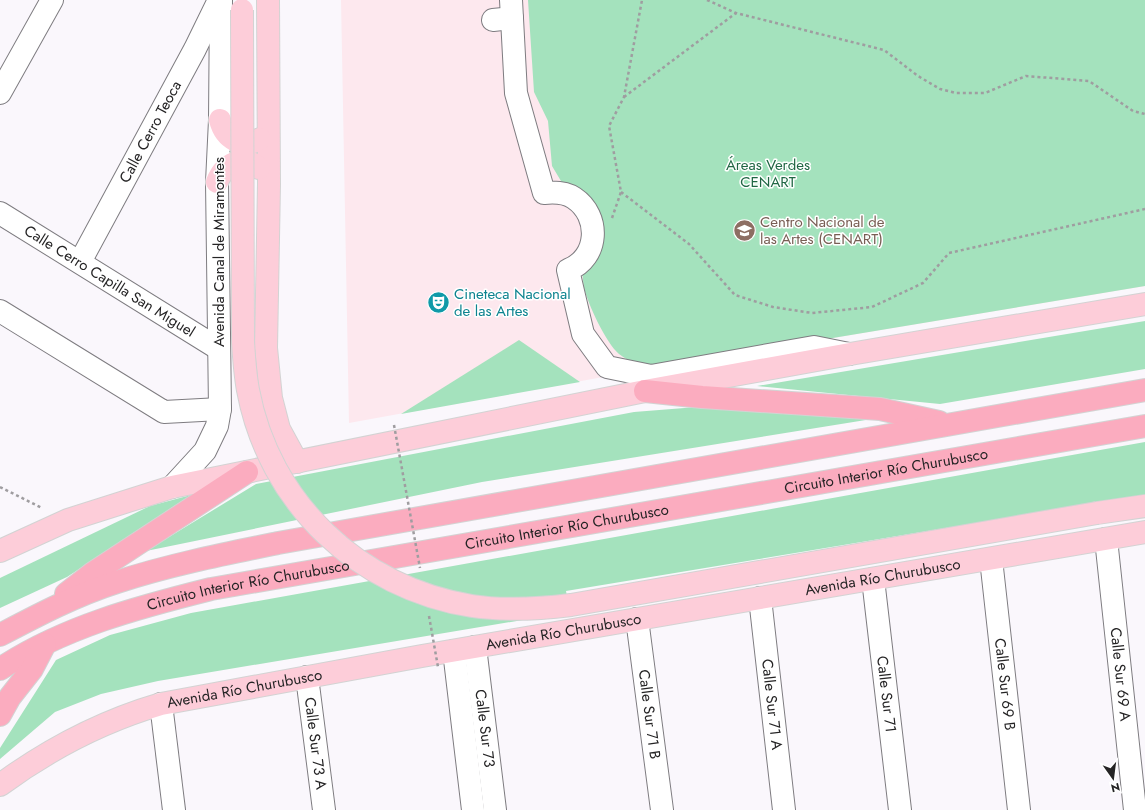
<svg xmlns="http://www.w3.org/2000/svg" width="1145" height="810" font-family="Jost,sans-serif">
<rect width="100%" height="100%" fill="#faf7fc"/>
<!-- education -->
<path fill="#fde8ee" d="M341 0H1145V286L653 368 349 423Z"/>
<!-- green -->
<g fill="#a4e2bd">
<path d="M528 0H1145V286L653 368C641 365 629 362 619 354 606 343 588 304 584 288 583 283 583 277 582 272L597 254 564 186 552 166 548 121 534 92Z"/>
<path d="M1145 321V369L940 404 757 386Z"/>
<path d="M519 340 580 382 401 414Z"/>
<path d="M697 407 872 419 482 482 146 551 256 484 634 412Z"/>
<path d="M1145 442V495L566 591 570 612 158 681 101 694 55 712 0 759V748L56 660 110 635 191 613Z"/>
<path d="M191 495 67 577 0 608V578L150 506Z"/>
</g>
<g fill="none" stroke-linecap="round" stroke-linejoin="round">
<defs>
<g id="minor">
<path d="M511 0 516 93 544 193C554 192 565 192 574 198 601 216 599 258 568 270L583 334 607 367 651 376 814 347 849 354"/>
<path d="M493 20 512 18"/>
<path d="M0 93 52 0"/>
<path id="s1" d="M0 213 219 349"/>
<path id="s2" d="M80 262 195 49 218 2"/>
<path d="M0 311 164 412 220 409"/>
<path d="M172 487 205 451 217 426 220 409 217 182 220 120 221 0"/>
<path id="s3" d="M1106 539 1135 810"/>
<path id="s4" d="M991 559 1019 810"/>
<path id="s5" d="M873 579 900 810"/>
<path id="s6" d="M760 598 784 810"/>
<path id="s7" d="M637 619 662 810"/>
<path id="s8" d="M475 647 495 810"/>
<path d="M454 651 473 810"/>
<path id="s9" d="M307 677 324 810"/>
<path d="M161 704 174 810"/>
</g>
<g id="major">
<path d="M268 0 269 184 266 348 271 398 279 429 297 462"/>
<path d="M220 120C225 139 242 149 260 139"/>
<path d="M217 182C224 164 243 154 259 168"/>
<path d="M1097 513 1145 506"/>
<path d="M0 551 68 520 172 487 645 391 850 354 1145 304"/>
<path id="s10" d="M0 785C49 749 103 721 161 704L422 656 1145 532"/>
</g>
<g id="highway">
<path d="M645 391 702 397 880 409 939 422"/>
<path d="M66 594 93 573 247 472"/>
<path d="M0 635C38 615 76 595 117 582 169 565 224 554 278 543L1145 390"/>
<path id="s11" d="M0 669C63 627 139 607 211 589L1145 426"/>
<path d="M0 715 10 697 32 669 45 644"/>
</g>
</defs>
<!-- minor casing -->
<use href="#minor" stroke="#7e7c80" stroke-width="24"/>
<!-- major casing -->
<use href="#major" stroke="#d3d3d3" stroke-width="24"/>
<!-- highway casing -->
<use href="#highway" stroke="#d3d3d3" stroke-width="24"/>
<!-- path -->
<g stroke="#9f9da0" stroke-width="2.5" stroke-dasharray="3 3" stroke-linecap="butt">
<path d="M707 0 736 13 884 50 918 76 940 89 956 93H985L1026 76 1089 81 1133 111 1145 114"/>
<path d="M624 97 736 13"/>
<path d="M621 192 689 244 735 295 773 307 812 313 872 307 923 283 949 253 1145 209"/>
<path d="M612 218 621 192 609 126 624 97 642 0"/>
<path d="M0 487 42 508"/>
</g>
<!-- minor -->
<use href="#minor" stroke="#fff" stroke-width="22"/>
<!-- major -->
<use href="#major" stroke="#fdcdd9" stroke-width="22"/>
<!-- highway -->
<use href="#highway" stroke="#fbacbf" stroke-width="22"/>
<defs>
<path id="major-bridge" d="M242 10 243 342C244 358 245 374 248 390 269 503 359 588 472 606 505 611 538 609 571 605L1097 513"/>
</defs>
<!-- major-bridge casing -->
<use href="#major-bridge" stroke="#d3d3d3" stroke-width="24" stroke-linecap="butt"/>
<!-- path-bridge -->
<g stroke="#9f9da0" stroke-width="2.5" stroke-dasharray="3 3" stroke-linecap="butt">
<path d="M394 425 420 568"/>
<path d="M429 616 438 667"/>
</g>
<!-- major-bridge -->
<use href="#major-bridge" stroke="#fdcdd9" stroke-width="22"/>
</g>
<!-- icons -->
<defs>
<symbol id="university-disc" viewBox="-11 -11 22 22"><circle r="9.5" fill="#8d6e63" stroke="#fff"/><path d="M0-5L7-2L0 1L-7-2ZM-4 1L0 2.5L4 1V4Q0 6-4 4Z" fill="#fff"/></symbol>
<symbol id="theatre-disc" viewBox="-11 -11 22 22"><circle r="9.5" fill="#0f9aa8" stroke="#fff"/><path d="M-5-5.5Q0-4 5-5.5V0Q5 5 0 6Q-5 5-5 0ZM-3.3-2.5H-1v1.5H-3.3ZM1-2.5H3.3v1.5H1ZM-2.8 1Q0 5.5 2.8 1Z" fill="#fff"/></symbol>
</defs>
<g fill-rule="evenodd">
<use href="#university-disc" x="732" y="218" width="25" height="25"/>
<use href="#theatre-disc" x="426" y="290" width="25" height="25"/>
</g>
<g text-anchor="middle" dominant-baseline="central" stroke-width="3" stroke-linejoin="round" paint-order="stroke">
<!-- street labels -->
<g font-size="15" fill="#252425" stroke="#fff">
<text stroke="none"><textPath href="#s2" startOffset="148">Calle Cerro Teoca</textPath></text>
<text transform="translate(219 252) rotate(-90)">Avenida Canal de Miramontes</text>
<text stroke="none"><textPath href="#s1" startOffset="129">Calle Cerro Capilla San Miguel</textPath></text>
<text stroke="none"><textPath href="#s11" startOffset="912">Circuito Interior Río Churubusco</textPath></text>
<text stroke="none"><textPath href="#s11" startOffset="588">Circuito Interior Río Churubusco</textPath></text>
<text stroke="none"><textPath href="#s10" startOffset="914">Avenida Río Churubusco</textPath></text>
<text stroke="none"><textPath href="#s11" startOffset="264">Circuito Interior Río Churubusco</textPath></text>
<text stroke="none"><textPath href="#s10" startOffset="590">Avenida Río Churubusco</textPath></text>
<text stroke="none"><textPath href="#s3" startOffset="136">Calle Sur 69 A</textPath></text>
<text stroke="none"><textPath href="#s4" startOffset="126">Calle Sur 69 B</textPath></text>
<text stroke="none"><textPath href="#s10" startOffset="266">Avenida Río Churubusco</textPath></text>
<text stroke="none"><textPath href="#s5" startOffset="116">Calle Sur 71</textPath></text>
<text stroke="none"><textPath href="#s6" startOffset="107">Calle Sur 71 A</textPath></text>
<text stroke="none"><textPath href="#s7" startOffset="96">Calle Sur 71 B</textPath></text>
<text stroke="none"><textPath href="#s8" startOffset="82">Calle Sur 73</textPath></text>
<text stroke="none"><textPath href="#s9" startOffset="67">Calle Sur 73 A</textPath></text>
</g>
<!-- park labels -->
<g font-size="15" fill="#1f6643" stroke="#fff">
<text x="768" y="165">Áreas Verdes<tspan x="768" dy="17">CENART</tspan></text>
</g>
<!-- education labels -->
<g font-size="15" fill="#785e54" stroke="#fff" text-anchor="start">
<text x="760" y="222">Centro Nacional de<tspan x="760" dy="17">las Artes (CENART)</tspan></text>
</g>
<!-- culture labels -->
<g font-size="15" fill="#0d838f" stroke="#fff" text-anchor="start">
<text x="454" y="294">Cineteca Nacional<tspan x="454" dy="17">de las Artes</tspan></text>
</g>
</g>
<!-- north arrow -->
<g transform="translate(1113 778) rotate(166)" stroke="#ffffff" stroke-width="3" paint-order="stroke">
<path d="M0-3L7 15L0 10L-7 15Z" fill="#252425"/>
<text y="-6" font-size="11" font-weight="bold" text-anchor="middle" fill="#252425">N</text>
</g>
</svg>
